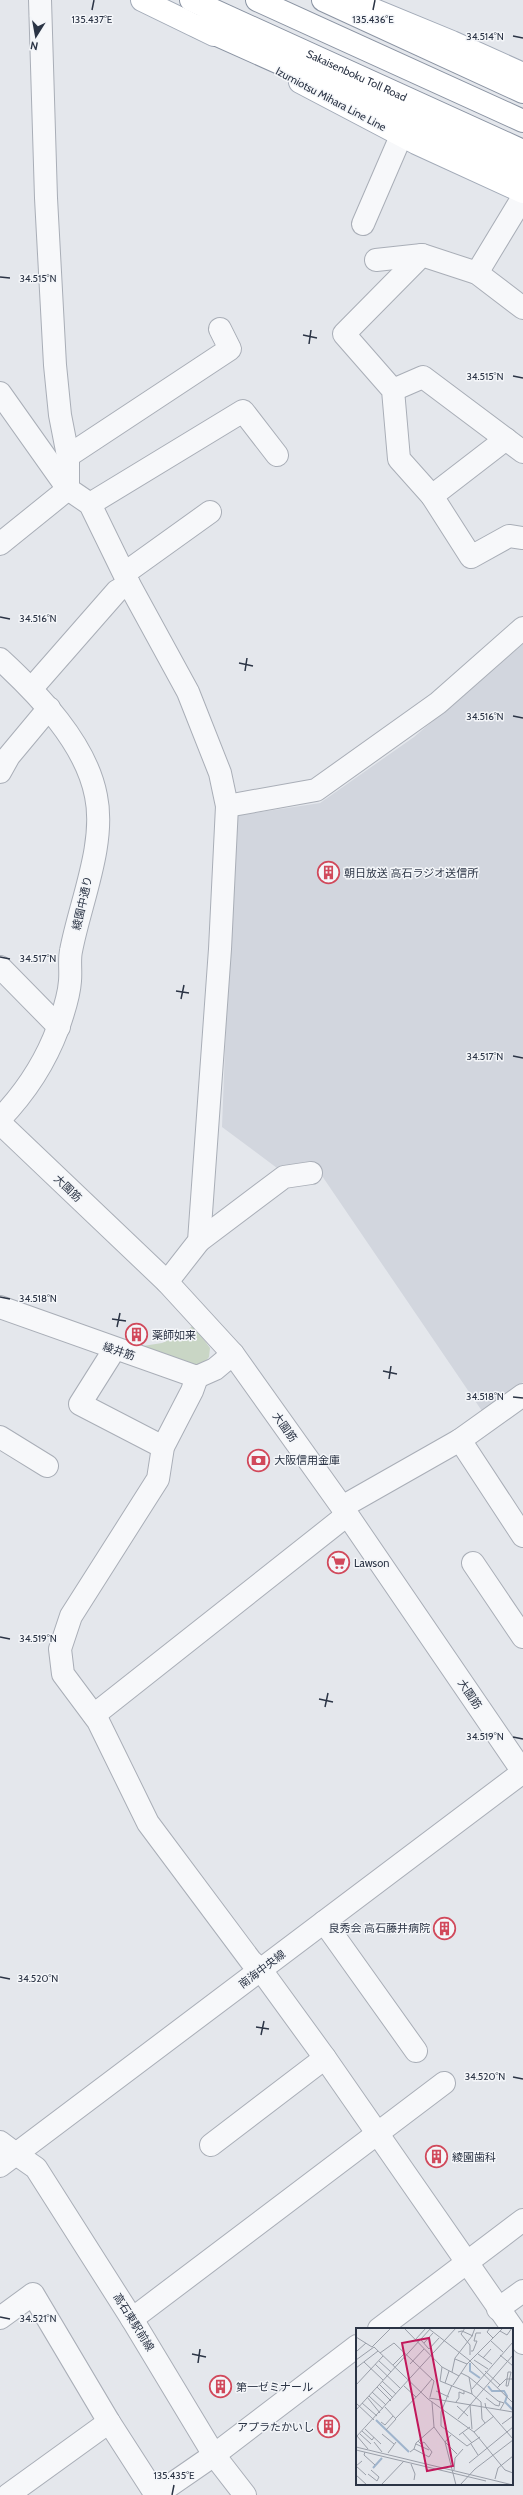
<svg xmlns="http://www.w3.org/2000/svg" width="523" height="2495" font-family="Cabin,'Noto Sans JP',sans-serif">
<rect width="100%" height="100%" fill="#e4e7ec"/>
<!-- built -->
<path fill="#d2d6de" d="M523 644V1382L482 1411 318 1170 285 1174 222 1127 234 816 320 803 414 737Z"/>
<!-- green -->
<path fill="#c9d6c5" d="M193 1325 210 1348 209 1357 203 1364H193L130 1348 162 1343 185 1333Z"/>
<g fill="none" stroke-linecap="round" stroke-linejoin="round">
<defs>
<g id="minor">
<path d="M363 224 401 136"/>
<path d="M376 260 422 255"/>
<path d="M477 273 523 197"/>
<path d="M523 308 477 273 422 255 344 334 393 390 399 459 432 496 471 557 509 536 523 538"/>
<path d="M393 390 423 377 523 452"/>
<path d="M0 393 68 489 0 544"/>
<path d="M68 456 230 349 220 329"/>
<path d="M432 496 506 439"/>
<path d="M90 504 243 411 277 455"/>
<path d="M125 573 210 512"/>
<path d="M0 659C38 694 86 743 96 796 106 844 80 903 71 951 69 960 71 971 70 981 69 996 63 1014 58 1028 45 1063 26 1092 0 1119"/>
<path d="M32 688 117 591 129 584"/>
<path d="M0 772 9 756 49 708"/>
<path d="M227 806 316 790 438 703 523 628"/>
<path d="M0 967 59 1027"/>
<path d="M199 1241 284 1177 311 1173"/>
<path d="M0 1307 197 1377 215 1369 233 1354"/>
<path d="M114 1350 80 1404 163 1447"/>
<path d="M197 1377 192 1391 163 1447 158 1479 71 1616 60 1649 63 1674 98 1721 148 1823 251 1961 261 1970 325 2058 523 2343"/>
<path d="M0 1437 47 1466"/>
<path d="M460 1440 523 1536"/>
<path d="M342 1507 460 1440 523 1395"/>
<path d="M473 1563 523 1637"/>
<path d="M94 1715 347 1515"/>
<path d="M324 1922 416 2051"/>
<path d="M0 2142 16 2154"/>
<path d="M211 2145 325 2058"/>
<path d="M498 2309 523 2291"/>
<path d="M0 2318 33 2294 109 2422 156 2495"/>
<path d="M132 2319 444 2083"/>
<path d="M8 2495 109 2422"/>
</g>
<g id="tertiary">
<path d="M40 0 46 198 55 365 60 415 68 456V489L90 504 129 584 188 692 220 773 227 806 220 949 199 1241 167 1282"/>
<path d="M0 1123 167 1282 233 1354 342 1507 523 1772"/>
<path d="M16 2154 36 2168 132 2319 214 2455 245 2495"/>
<path d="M0 2166 523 1772"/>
<path d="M379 2329 523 2220"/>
<path d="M156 2495 214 2455 357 2346"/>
</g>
<g id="primary">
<path d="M142 0 214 35"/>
<path d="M350 0 452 42 523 74"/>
<path d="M300 82 416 143 523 192"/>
</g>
<g id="trunk">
<path id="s1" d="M191 0 523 151"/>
<path d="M257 0 523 121"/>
<path d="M323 0 523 92"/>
<path d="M197 26 523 172"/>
</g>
</defs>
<!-- minor casing -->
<use href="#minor" stroke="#a9aeb7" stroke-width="24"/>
<!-- tertiary casing -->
<use href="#tertiary" stroke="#a9aeb7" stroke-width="24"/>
<!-- primary casing -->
<use href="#primary" stroke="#a3abb8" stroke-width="24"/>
<!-- trunk casing -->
<use href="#trunk" stroke="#8b94a3" stroke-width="24"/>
<!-- minor -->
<use href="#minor" stroke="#f7f8fa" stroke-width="22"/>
<!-- tertiary -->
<use href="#tertiary" stroke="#f7f8fa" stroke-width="22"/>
<!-- primary -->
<use href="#primary" stroke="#fff" stroke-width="22"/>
<!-- trunk -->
<use href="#trunk" stroke="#fff" stroke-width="22"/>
</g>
<!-- ticks -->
<path fill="none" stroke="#2b3445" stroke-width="1.5" d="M92 10 94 0M373 10 375 0M513 36 523 38M0 277 10 278M303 335 317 338M309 344 311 330M513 376 523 378M0 617 10 619M239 663 253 666M245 671 247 658M513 716 523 718M0 957 10 959M176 991 189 993M181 999 184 985M513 1056 523 1058M0 1297 10 1299M112 1319 126 1321M117 1327 120 1313M383 1371 397 1374M389 1379 391 1366M513 1397 523 1398M0 1637 10 1639M319 1699 333 1702M325 1707 328 1693M513 1737 523 1739M0 1977 10 1979M256 2027 269 2029M261 2035 264 2021M513 2077 523 2079M0 2317 10 2319M192 2354 206 2357M198 2363 200 2349M172 2495 174 2485"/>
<!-- icons -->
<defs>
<symbol id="building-ring" viewBox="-11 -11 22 22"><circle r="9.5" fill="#f4f6f9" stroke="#d1495b" stroke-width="1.5"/><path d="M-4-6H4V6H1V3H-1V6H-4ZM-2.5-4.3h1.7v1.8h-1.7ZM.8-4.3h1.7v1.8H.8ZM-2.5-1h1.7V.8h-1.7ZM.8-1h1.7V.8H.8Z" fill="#d1495b"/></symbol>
<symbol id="bank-ring" viewBox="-11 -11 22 22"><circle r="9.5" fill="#f4f6f9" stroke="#d1495b" stroke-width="1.5"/><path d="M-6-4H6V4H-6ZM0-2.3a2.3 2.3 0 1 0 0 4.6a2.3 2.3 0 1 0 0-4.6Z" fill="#d1495b"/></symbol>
<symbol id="supermarket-ring" viewBox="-11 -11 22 22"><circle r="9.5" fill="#f4f6f9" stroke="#d1495b" stroke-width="1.5"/><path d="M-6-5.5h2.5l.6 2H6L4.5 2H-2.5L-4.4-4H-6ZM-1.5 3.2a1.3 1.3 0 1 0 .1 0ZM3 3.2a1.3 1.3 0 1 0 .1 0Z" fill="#d1495b"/></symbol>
</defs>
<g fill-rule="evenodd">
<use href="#building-ring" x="316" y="860" width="25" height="25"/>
<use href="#building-ring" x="124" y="1322" width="25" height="25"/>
<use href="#bank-ring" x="246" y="1448" width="25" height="25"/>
<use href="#supermarket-ring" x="326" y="1550" width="25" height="25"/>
<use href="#building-ring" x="432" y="1916" width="25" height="25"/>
<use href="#building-ring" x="424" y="2144" width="25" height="25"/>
<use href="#building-ring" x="208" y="2374" width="25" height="25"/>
<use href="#building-ring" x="316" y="2414" width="25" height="25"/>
</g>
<g text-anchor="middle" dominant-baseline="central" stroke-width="3" stroke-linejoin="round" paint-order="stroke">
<!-- street labels -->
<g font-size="11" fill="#2b3445" stroke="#f4f6f9">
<text stroke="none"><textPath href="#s1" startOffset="182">Sakaisenboku Toll Road</textPath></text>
<text transform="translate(331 99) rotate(28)">Izumiotsu Mihara Line Line</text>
<text transform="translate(82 903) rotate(-77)">綾園中通り</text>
<text transform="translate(68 1188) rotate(44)">大園筋</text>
<text transform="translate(119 1351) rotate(19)">綾井筋</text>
<text transform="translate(285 1427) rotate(55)">大園筋</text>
<text transform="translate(470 1694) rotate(56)">大園筋</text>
<text transform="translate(262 1969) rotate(-37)">南海中央線</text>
<text transform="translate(134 2322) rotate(58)">高石東駅前線</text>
</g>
<!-- poi labels -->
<g font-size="11" fill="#2b3445" stroke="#f4f6f9" text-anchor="start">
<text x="344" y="873">朝日放送 高石ラジオ送信所</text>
<text x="152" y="1335">薬師如来</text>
<text x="274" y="1460">大阪信用金庫</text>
<text x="354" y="1563">Lawson</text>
<text x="430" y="1928" text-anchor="end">良秀会 高石藤井病院</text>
<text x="452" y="2157">綾園歯科</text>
<text x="236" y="2387">第一ゼミナール</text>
<text x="314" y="2427" text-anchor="end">アプラたかいし</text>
</g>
</g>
<!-- overview -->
<g transform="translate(356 2328)">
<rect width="157" height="157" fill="#e4e7ec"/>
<path fill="none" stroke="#9fb4cc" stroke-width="2" d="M114 35V43L124 50M132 58 136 63H148L151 68 149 74 157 82M20 92 53 124M17 140 26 130"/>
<path fill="none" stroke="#9a9fa9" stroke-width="1" d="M48 0 86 39 103 48M72 0 113 32 157 75M109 0 105 6 114 17V27M134 0 131 4 137 10M144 3 151 7 156 0M102 4 106 3 117 8M0 9 16 19 35 0M59 12 70 0M65 12 73 21 83 10M135 13 147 24M68 15 77 5M1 23 10 15M115 23H117L121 13H118L120 5H125M24 25 38 15 78 53 74 69M122 26 136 36M144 27 157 38M127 30 135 21M99 31 111 36M0 32 18 19 72 71 118 104 149 142 157 145M118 32 132 41M23 33 35 44M8 34 27 52M19 36 45 61M54 36 68 21M37 37 49 25M86 39 84 53 116 66 125 74 126 91 129 95M0 40 22 23M129 43 144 57M96 44 99 30 116 8 119 0M152 44H155L152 58H150ZM105 45 113 49 116 66M113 49 142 73 148 75 144 82M26 53 40 66M89 55 93 43M23 56 37 70M0 57 27 28M96 57 85 84V98L111 118 124 109M97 57 111 36 147 0M48 58 60 69M21 59 35 73M141 60 150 51H157M116 61 157 14M80 63 93 69M16 64 30 77M65 64 76 51M13 68 27 81M11 69 24 85M73 70 157 84M130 70 139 77 143 78 144 74M76 74 78 99 89 114 100 157M100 74 103 70V64L108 66V63M0 75 18 92M6 75 21 88M129 75 130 80 157 111M114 77 116 101M101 78 112 88M29 79 40 91 30 102M0 82 75 0M40 90 65 64M102 91 157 27M25 94 29 97 37 88M146 96 157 88M9 101 25 116M6 103 16 112 18 109M106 104 116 115M118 104 138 88M4 106 15 116M26 106 38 116M95 107 89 114 101 126M103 107 114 99M1 108 12 121M0 109 100 0M18 114 26 124M60 116 73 122M115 116 122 127M0 119 157 157M58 121 60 115 78 99M0 122 130 153M9 124 8 127 19 137M54 124 58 121 73 129 76 124 68 114 65 116 62 113M32 125 40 114M6 133 0 138 10 147M113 135 157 99M55 136 59 146 58 152M98 142 99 130 107 121M12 146 21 153 23 149 15 142M0 147 11 157M139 151 142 140 157 128M25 157 48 133M104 157 119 141 157 112"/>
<path fill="#c2185b" fill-opacity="0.15" stroke="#c2185b" stroke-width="2" d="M73 10 97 138 71 143 46 15Z"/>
<rect width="157" height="157" fill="none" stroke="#2b3445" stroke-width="2"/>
</g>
<g font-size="10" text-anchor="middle" fill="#2b3445" stroke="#f4f6f9" stroke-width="3" stroke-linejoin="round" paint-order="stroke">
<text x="92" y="23">135.437°E</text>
<text x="373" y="23">135.436°E</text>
<text x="485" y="40">34.514°N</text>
<text x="38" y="282">34.515°N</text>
<text x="485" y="380">34.515°N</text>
<text x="38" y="622">34.516°N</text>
<text x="485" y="720">34.516°N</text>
<text x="38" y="962">34.517°N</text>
<text x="485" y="1060">34.517°N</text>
<text x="38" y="1302">34.518°N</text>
<text x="485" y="1400">34.518°N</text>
<text x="38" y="1642">34.519°N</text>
<text x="485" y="1740">34.519°N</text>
<text x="38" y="1982">34.520°N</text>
<text x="485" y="2080">34.520°N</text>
<text x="38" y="2322">34.521°N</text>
<text x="174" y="2479">135.435°E</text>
</g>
<!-- north arrow -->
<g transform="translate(36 36) rotate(191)" stroke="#f4f6f9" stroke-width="3" paint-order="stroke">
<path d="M0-3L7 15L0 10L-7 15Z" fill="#2b3445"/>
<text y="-6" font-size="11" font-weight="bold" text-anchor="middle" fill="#2b3445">N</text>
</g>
</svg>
